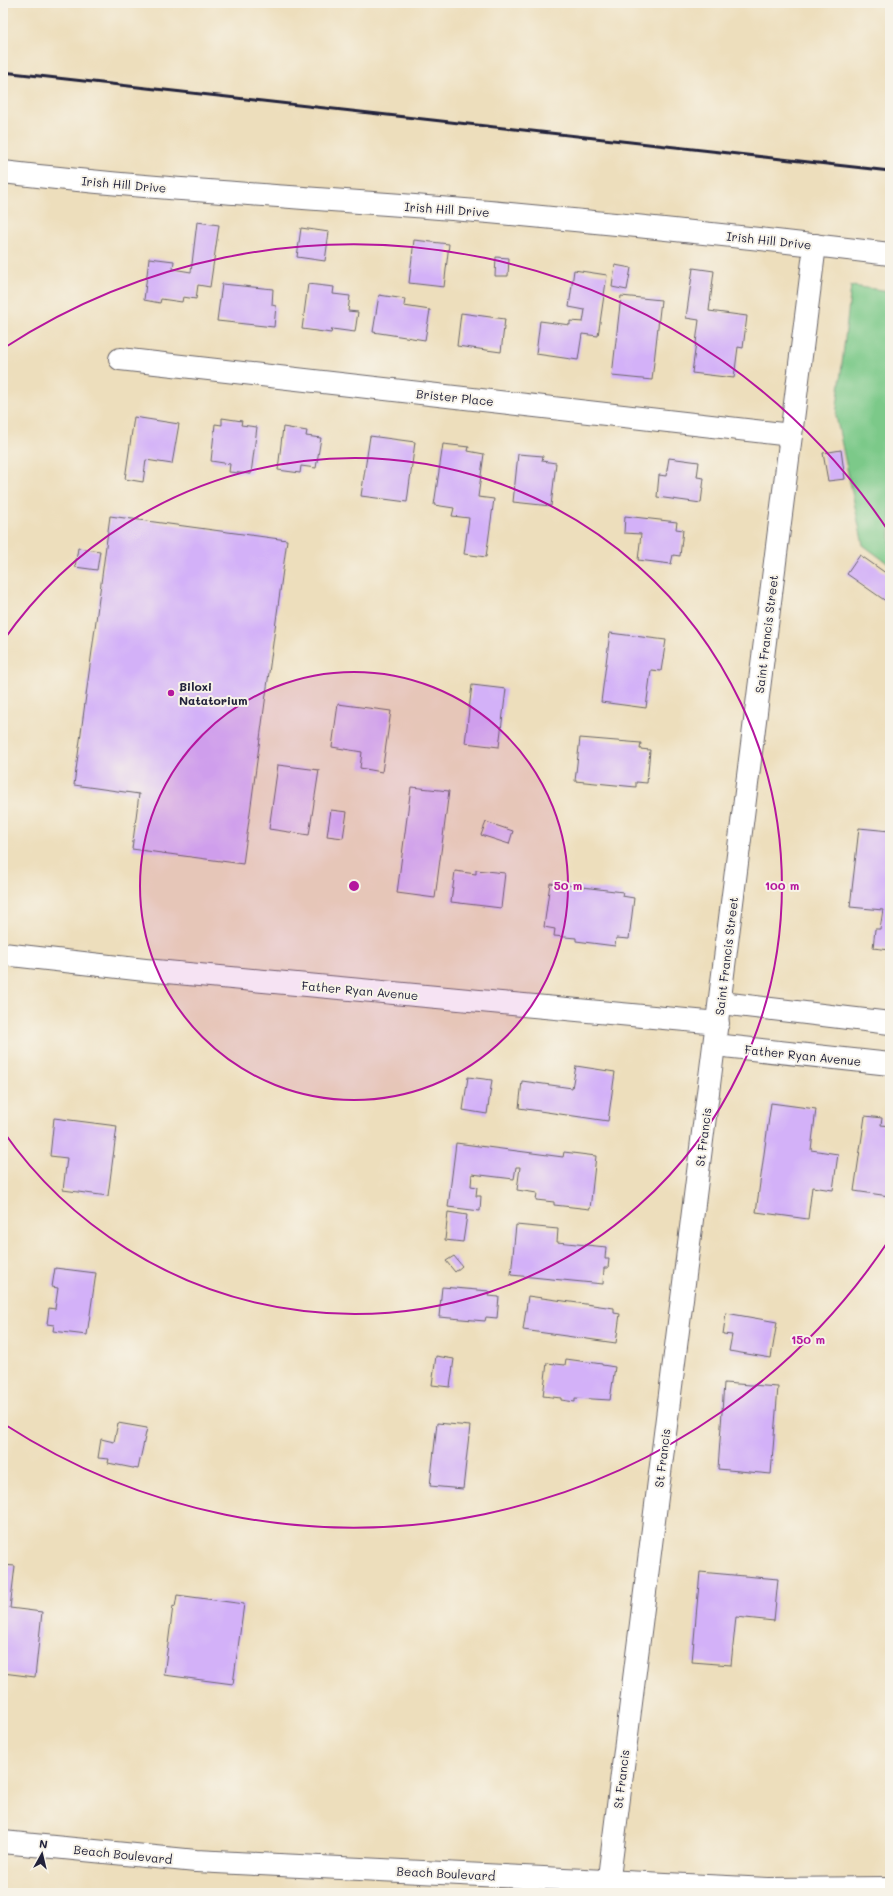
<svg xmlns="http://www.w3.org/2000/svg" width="893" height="1896" font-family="Mali,sans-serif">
<rect width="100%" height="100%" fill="#f7f3e8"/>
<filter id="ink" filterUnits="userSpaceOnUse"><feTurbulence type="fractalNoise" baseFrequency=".025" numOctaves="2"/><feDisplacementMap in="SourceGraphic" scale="8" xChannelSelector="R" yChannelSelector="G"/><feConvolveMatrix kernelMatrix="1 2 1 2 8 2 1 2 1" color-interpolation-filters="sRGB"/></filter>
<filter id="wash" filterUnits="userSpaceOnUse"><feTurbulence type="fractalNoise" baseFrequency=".012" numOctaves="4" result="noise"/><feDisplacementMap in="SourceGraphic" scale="16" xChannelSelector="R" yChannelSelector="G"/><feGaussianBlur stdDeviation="0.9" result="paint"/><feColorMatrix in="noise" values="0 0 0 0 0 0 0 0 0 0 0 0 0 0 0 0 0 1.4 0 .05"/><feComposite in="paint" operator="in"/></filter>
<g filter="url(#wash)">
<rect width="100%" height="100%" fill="#eddebc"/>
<!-- green -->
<path fill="#7bc989" stroke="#4e7662" d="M851 286 890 291V565L863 545 836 416Z"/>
<g id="blocks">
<!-- building -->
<g fill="#d3b1f8">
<path d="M197 222 219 225 210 287 198 285 196 299 183 297 182 302 161 299 160 303 144 300 149 258 174 261 173 269 191 272Z"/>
<path d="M301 228 329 232 325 261 297 257Z"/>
<path d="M414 240 449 244 444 287 409 283Z"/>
<path d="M496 257 509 258 508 276H495Z"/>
<path d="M615 265 631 268 627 290 612 287Z"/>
<path d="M693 268 714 271 709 311 747 316 743 348 738 347 734 378 692 373 699 320 686 318Z"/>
<path d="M574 270 607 275 598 336 582 334 578 360 536 354 540 321 570 325V321L583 322 585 310 569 307Z"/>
<path d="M222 284 273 289 272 305 276 306 274 327 217 321Z"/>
<path d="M308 284 334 287 333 294 350 296 348 311 358 312 355 332 332 329 331 333 302 329Z"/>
<path d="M379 295 405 299 404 306 430 310 425 340 373 332Z"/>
<path d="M621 296 661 300 652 380 612 376Z"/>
<path d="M461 313 505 319 501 352 457 346Z"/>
<path d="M134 417 179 424 172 464 146 460 143 482 125 479Z"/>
<path d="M222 418 242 421 241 425 257 427 251 474 229 472 230 464 211 461 215 424 222 425Z"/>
<path d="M283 427 307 431 306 436 321 438 316 468 301 466 300 473 278 470Z"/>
<path d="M370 436 415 442 407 502 361 496Z"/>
<path d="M443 444 469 447 468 451 484 454 478 497 494 499 486 557 464 554 469 518 452 516 454 508 434 505Z"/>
<path d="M841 450 845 479 828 481 823 453Z"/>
<path d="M518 454 543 456 542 461 556 463 551 506 513 502Z"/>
<path d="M669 458 699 462 697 477 704 478 701 503 657 497 659 475 666 476Z"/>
<path d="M110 516 287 540 243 864 132 849 139 794 74 785Z"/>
<path d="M625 516 677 522 676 529 683 530 680 556 673 555 671 564 638 560 641 534 624 533Z"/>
<path d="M78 548 100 551 97 570 75 567Z"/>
<path d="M860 555 890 576V604L847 574Z"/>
<path d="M610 633 666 640 661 671 651 670 646 708 601 702Z"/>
<path d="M472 685 506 689 499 747 465 743Z"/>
<path d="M338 704 391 711 382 772 360 768 362 752 332 747Z"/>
<path d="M580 738 641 743 640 749 650 750 647 783 636 782V787L575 781Z"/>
<path d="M278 765 319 770 309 835 269 829Z"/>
<path d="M411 787 449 791 435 898 397 893Z"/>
<path d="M331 810 347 812 343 838 327 836Z"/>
<path d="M486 822 513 831 509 844 481 835Z"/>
<path d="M859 828 890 831V950L873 948 875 929H880L883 910 850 907Z"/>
<path d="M476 870 505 873 501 908 451 902 455 871 476 874Z"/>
<path d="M550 883 623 892 622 896 634 898 629 939 616 938 615 946 576 941V938L554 936 555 929 544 927Z"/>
<path d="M576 1066 615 1072 608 1121 519 1108 522 1081 572 1088Z"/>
<path d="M468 1077 492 1080 487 1114 463 1110Z"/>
<path d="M771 1103 816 1109 811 1150 838 1154 833 1190 812 1187 808 1219 756 1212Z"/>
<path d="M865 1116 882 1118 881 1125 890 1126 889 1196 854 1191Z"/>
<path d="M54 1118 117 1126 108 1196 63 1190 67 1158 50 1156Z"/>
<path d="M456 1143 563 1157 564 1152 596 1156 590 1209 554 1205V1202L536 1200 537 1193 517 1190 520 1167H516L514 1179 472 1174 471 1186 477 1187 476 1196H481L480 1211 448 1207Z"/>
<path d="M448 1212 467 1215 463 1242 445 1240Z"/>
<path d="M516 1225 558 1229 557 1242 606 1247 605 1259H609L608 1268H604L603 1284 511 1275Z"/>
<path d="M454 1256 462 1266 455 1272 446 1261Z"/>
<path d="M55 1268 96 1273 87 1335 53 1331 54 1325 47 1324 49 1308 55 1309 58 1288 52 1287Z"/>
<path d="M442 1287 489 1291 488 1296 499 1297 497 1318 486 1317 485 1321 439 1317Z"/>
<path d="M528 1296 614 1308V1313L620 1314 616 1343 523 1330Z"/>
<path d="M726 1313 777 1322 771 1358 729 1351 732 1335 723 1334Z"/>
<path d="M436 1356 454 1359 450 1387 432 1385Z"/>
<path d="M566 1359 602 1364V1365L615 1367 610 1400 575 1398V1402L561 1400V1398L543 1396 547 1363 565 1365Z"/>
<path d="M724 1383 778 1387 771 1474 718 1469Z"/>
<path d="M118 1423 147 1428 138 1469 108 1463 109 1459 98 1458 101 1439 114 1442Z"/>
<path d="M437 1423 470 1426 463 1489 430 1486Z"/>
<path d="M3 1565 15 1566 10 1608 42 1612 35 1677 3 1673Z"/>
<path d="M700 1572 778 1579 774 1621 736 1617 731 1665 692 1662Z"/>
<path d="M177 1595 244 1604 233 1684 164 1675 173 1606 175 1607Z"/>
</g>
</g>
</g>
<g filter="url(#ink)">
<use href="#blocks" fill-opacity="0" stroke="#696468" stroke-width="1"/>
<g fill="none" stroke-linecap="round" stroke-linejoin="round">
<defs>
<g id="street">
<path d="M120 359 791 435"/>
<path d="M3 954 145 970 718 1023"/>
<path d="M721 1003 890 1023"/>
<path d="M715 1045 890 1064"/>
<path d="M607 1893 815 245"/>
</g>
<path id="secondary" d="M3 172C165 191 327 198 489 212 623 224 757 238 890 254"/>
<path id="primary" d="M3 1842 196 1861 768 1889 890 1888"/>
</defs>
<!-- street casing -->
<use href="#street" stroke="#696468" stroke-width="24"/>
<!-- secondary casing -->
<use href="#secondary" stroke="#696468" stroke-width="24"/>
<!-- primary casing -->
<use href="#primary" stroke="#696468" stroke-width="24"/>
<!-- street -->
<use href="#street" stroke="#fff" stroke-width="22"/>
<!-- secondary -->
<use href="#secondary" stroke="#fff" stroke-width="22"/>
<!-- primary -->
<use href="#primary" stroke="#fff" stroke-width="22"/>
<!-- rail -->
<path stroke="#22223b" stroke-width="3" d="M3 72 890 171"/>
</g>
</g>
<!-- distance rings -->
<circle cx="354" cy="886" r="214" fill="#b5179e" fill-opacity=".12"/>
<g fill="none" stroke="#b5179e" stroke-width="2">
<circle cx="354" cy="886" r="214"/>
<path d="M3 641A428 428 0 1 1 3 1131"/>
<path d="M889 1240A642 642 0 0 1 4 1424M4 348A642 642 0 0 1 889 532"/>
</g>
<!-- markers -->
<circle fill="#b5179e" stroke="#f7f3e8" stroke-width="1.5" cx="171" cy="693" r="4"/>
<g text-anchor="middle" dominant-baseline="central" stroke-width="4" stroke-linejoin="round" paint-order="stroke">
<!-- street labels -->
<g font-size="12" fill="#22223b" stroke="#f7f3e8">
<text transform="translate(124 184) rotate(5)">Irish Hill Drive</text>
<text transform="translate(447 209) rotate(4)">Irish Hill Drive</text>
<text transform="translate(769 240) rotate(6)">Irish Hill Drive</text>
<text transform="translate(455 397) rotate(6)">Brister Place</text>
<text transform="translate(766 634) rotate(-83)">Saint Francis Street</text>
<text transform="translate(726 956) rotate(-83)">Saint Francis Street</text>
<text transform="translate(360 990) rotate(5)">Father Ryan Avenue</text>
<text transform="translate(803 1055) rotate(6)">Father Ryan Avenue</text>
<text transform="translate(703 1137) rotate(-83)">St Francis</text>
<text transform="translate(662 1458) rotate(-83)">St Francis</text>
<text transform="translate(621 1779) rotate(-83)">St Francis</text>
<text transform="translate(123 1854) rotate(6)">Beach Boulevard</text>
<text transform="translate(446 1873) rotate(3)">Beach Boulevard</text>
</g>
<!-- poi labels -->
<g font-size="12" font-weight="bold" fill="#22223b" stroke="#f7f3e8" text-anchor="start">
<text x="179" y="686">Biloxi<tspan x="179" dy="14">Natatorium</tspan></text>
</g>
</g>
<circle cx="354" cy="886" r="6" fill="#b5179e" stroke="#f7f3e8" stroke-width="2"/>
<g font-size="12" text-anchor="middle" font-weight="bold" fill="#b5179e" stroke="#f7f3e8" stroke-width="4" stroke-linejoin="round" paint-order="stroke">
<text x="568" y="890">50 m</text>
<text x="782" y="890">100 m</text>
<text x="808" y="1344">150 m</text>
</g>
<!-- margin -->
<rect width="893" height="1896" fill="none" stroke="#f7f3e8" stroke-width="16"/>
<!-- north arrow -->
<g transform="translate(42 1854) rotate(8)" stroke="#f7f3e8" stroke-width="3" paint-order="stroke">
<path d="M0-3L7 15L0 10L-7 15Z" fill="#22223b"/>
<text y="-6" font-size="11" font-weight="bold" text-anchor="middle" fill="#22223b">N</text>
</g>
</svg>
